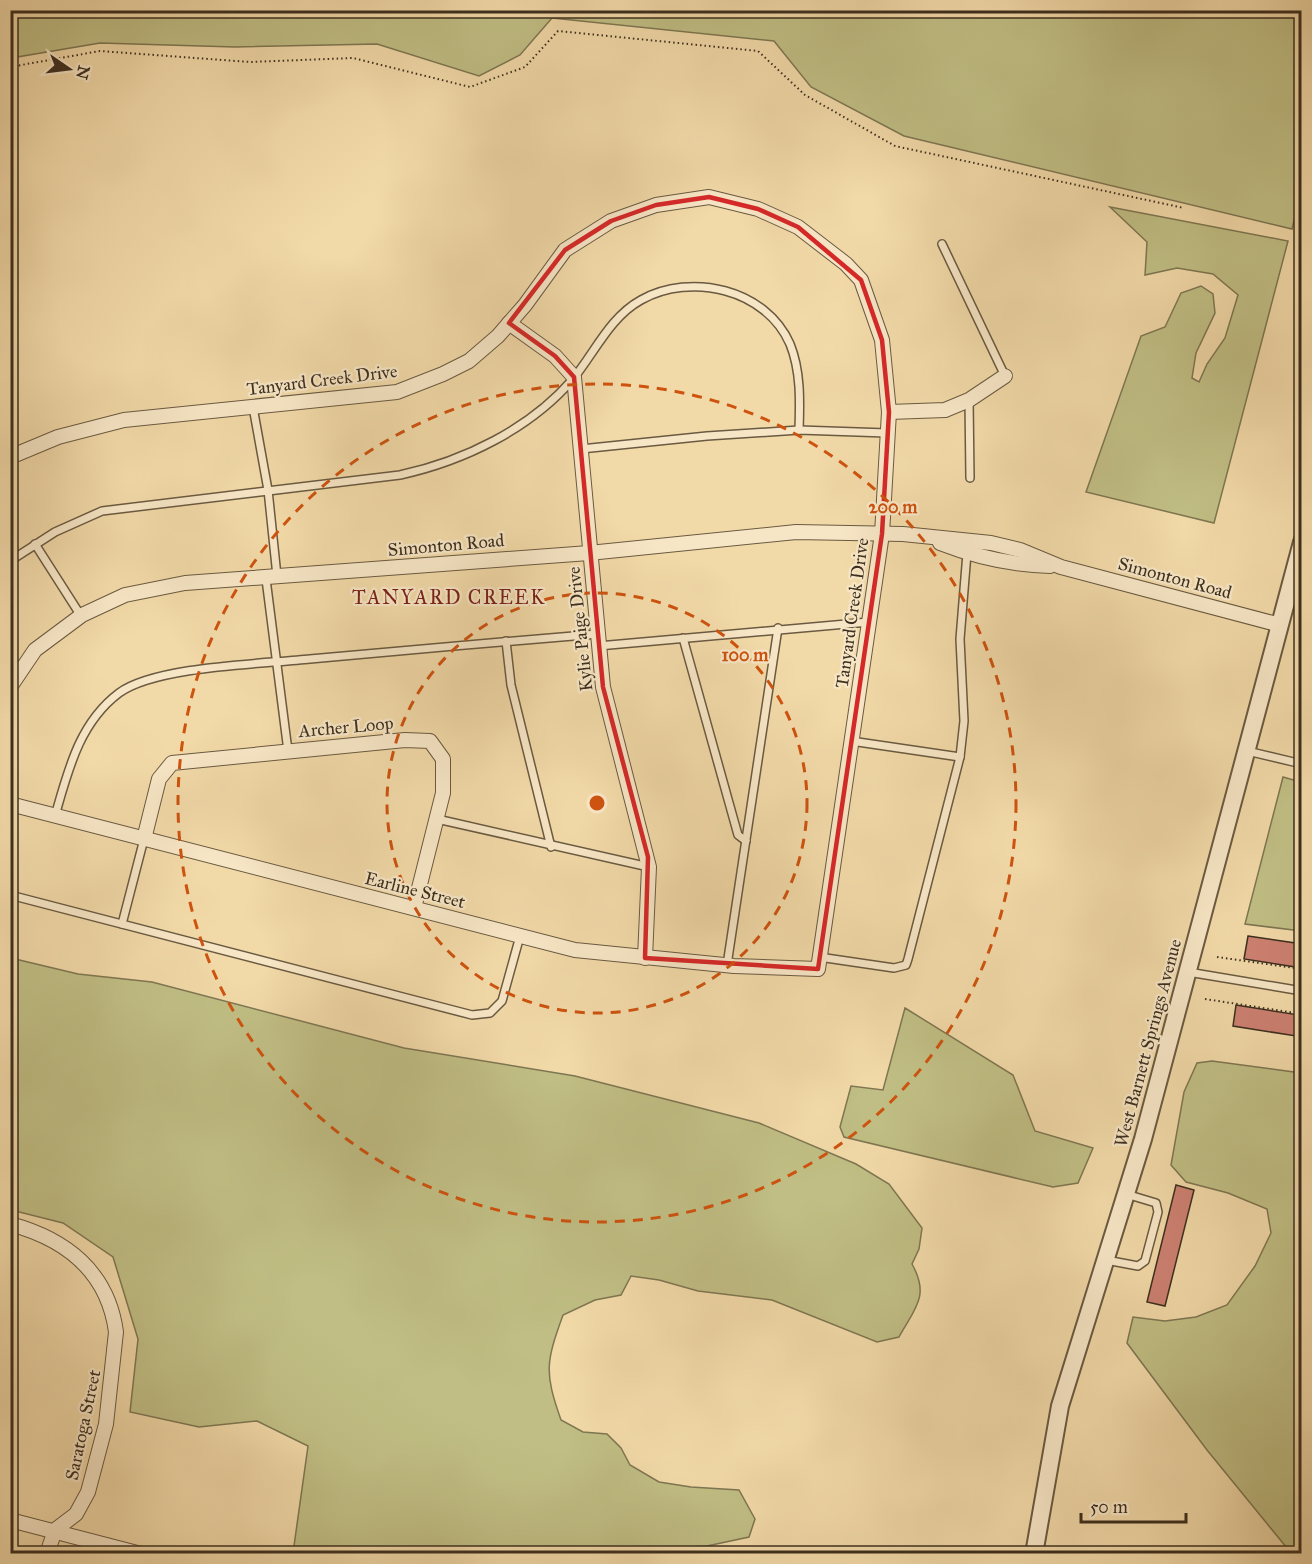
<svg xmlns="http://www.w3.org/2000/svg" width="1312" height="1564" font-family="'IM FELL Great Primer',serif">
<rect width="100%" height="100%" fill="#f2d9a8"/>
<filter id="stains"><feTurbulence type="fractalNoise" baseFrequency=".00333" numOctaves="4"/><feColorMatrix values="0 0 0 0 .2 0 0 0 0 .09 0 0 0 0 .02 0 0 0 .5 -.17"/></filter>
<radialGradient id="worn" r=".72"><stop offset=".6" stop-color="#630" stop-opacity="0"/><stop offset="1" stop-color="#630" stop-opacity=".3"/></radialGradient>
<!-- green -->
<g fill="#c0be84" stroke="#7e7652" stroke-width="1.5">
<path d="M11 10 1301 11 1302 187 1292 229 904 136 811 87 774 41 552 18 520 55 479 76 377 44 235 47 100 43 11 58Z"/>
<path d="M1110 207 1288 241 1214 523 1086 492 1141 336 1165 327 1181 293 1201 286 1213 294 1215 313 1196 353 1192 378 1199 382 1207 364 1225 338 1238 295 1213 274 1177 268 1145 275 1147 242Z"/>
<path d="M1283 777 1301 782V931L1245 924Z"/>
<path d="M11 958 78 974 152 982 404 1048 575 1076 759 1123 856 1164 889 1184 922 1228 919 1249 912 1264C930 1296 915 1308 899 1337L877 1342 772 1300 698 1291 659 1280 631 1276 621 1295 595 1300 563 1315C546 1362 544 1372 561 1420L583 1432 607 1434 621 1448 630 1465 659 1482 691 1487 739 1490 755 1519 749 1537 707 1546 576 1553H293L308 1446 257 1421 199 1427 130 1412 138 1339 113 1257 63 1223 11 1210Z"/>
<path d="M905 1008 1013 1075 1035 1131 1093 1148 1078 1183 1053 1187 844 1137 840 1127 851 1086 883 1090Z"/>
<path d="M1212 1061 1301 1073V1553H1291L1207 1450 1127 1343 1133 1317 1165 1321 1196 1317 1227 1305 1255 1266 1271 1233 1267 1209 1228 1193 1186 1182 1171 1165 1184 1092 1197 1063Z"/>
</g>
<!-- building -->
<g fill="#cd8172" stroke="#3c2f1f" stroke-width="1.5">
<path d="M1248 936 1302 944V968L1244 959Z"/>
<path d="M1236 1005 1299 1015 1296 1036 1233 1026Z"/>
<path d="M1176 1185 1194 1190 1165 1306 1147 1302Z"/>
</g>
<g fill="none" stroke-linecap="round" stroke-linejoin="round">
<defs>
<g id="service">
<path d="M942 244 1005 376"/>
<path d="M969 400 970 478"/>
<path d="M253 407 268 490 277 576"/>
<path d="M581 449 707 436 799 430 887 433"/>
<path d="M35 544 81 616"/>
<path d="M10 561 55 532 102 511 400 475C464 461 530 429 573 379 595 352 610 317 641 300 691 272 766 289 790 344 801 371 800 402 799 430"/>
<path d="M266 579 288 751"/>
<path d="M683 638 738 835 746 841"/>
<path d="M506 641 511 685 551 847"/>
<path d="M598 646 869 622"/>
<path d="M851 741 960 757"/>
<path d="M1247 751 1302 764"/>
<path d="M55 816C68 771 79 723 119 693 156 666 263 664 310 659 406 650 501 642 597 634"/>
<path d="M437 819 649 867"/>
<path d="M10 895 472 1015 490 1013 502 1001 520 936"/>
<path d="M122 924 144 839"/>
<path d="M819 957 894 968 906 965 908 959 960 757 964 721 960 639 967 553"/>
<path d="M727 965 778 628"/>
<path d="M1188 972 1302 991"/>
<path d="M1106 1260 1138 1266 1145 1261 1158 1212 1156 1203 1126 1194"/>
</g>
<g id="minor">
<path d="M509 323 555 356 574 377 603 687 649 867 645 958"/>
<path d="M889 412 945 410 969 400 1005 376"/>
<path d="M10 457 58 437 124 420 397 392 443 374 469 361 498 336 525 305 565 250 611 221 656 205 709 197 758 209 798 227 846 264 861 280 882 340 889 412 882 534 818 969 734 966 575 950 10 804"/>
<path d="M940 543C976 557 1011 565 1050 566"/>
<path d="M10 687 35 650 82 615 125 595 185 583 589 553 796 532 903 534 991 543 1020 550 1061 567 1280 625"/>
<path d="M144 839 159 779 172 763 405 740 430 741 443 759V793L414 908"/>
<path d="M10 1224C66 1239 108 1272 116 1332L106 1424 88 1492 76 1514 55 1530 47 1554"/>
<path d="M10 1520 141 1554"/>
</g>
<path id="tertiary" d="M1034 1554 1060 1406 1143 1139 1302 542"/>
</defs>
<!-- service casing -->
<use href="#service" stroke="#6a5a41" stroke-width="10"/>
<!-- minor casing -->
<use href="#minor" stroke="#6a5a41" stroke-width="16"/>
<!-- tertiary casing -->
<use href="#tertiary" stroke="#6a5a41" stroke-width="20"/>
<!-- path -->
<g stroke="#3c2f1f" stroke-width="2" stroke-dasharray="1.5 3" stroke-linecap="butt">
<path d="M10 67 100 51 250 62 353 58 470 87 525 67 558 31 758 51 805 95 895 146 1184 208"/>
<path d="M1217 957 1302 969"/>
<path d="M1205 999 1302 1014"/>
</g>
<!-- service -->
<use href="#service" stroke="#f7e6c6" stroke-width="7"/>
<!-- minor -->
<use href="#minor" stroke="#f7e6c6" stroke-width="14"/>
<!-- tertiary -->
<use href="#tertiary" stroke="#f7e6c6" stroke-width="16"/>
</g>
<!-- marked area -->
<path fill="none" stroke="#d62828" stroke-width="4.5" stroke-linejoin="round" d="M709 197 758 209 798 227 861 280 882 340 889 412 882 534 818 969 645 958 648 857 603 687 574 377 555 356 509 323 565 250 611 221 656 205Z"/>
<!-- distance rings -->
<g fill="none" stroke="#ce530f" stroke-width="3" stroke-dasharray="10 8">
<circle cx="597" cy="803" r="210"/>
<circle cx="597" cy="803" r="419"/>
</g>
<g text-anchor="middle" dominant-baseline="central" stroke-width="4.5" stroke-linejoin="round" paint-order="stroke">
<!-- street labels -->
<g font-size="18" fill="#3c2f1f" stroke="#f7e6c6">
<text transform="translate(322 380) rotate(-7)">Tanyard Creek Drive</text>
<text transform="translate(446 545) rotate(-5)">Simonton Road</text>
<text transform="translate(1175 578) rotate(15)">Simonton Road</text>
<text transform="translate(852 613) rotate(-82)">Tanyard Creek Drive</text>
<text transform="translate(580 629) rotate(-96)">Kylie Paige Drive</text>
<text transform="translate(346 727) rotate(-5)">Archer Loop</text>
<text transform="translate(415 890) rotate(14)">Earline Street</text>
<text transform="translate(1148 1043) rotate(-75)">West Barnett Springs Avenue</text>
<text transform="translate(83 1425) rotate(-78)">Saratoga Street</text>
</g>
<!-- neighbourhood labels -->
<g font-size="20" letter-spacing="1.5" fill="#7a1f14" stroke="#f7e6c6">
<text x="449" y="597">TANYARD CREEK</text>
</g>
</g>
<circle cx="597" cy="803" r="9" fill="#ce530f" stroke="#f7e6c6" stroke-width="3"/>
<g font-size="18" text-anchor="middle" font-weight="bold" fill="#ce530f" stroke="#f7e6c6" stroke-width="4.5" stroke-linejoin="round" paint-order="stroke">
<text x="893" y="513">200 m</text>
<text x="745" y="661">100 m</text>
</g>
<!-- margin -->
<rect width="1312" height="1564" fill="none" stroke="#f2d9a8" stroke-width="36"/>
<rect x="12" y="12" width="1288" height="1540" fill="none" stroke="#3c2f1f" stroke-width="3"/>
<rect x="18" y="18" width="1276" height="1528" fill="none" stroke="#3c2f1f" stroke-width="1.5"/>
<!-- north arrow -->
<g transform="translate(69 69) rotate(104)" stroke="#f7e6c6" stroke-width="4.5" paint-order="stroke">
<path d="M0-4.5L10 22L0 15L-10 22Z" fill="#3c2f1f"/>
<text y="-9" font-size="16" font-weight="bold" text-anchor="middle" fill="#3c2f1f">N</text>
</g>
<!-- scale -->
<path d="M1081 1513v9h105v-9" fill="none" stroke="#3c2f1f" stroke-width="3"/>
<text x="1090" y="1513" font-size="18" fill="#3c2f1f" stroke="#f7e6c6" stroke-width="4.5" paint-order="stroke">50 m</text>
<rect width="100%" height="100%" filter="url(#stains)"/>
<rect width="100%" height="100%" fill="url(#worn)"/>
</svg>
